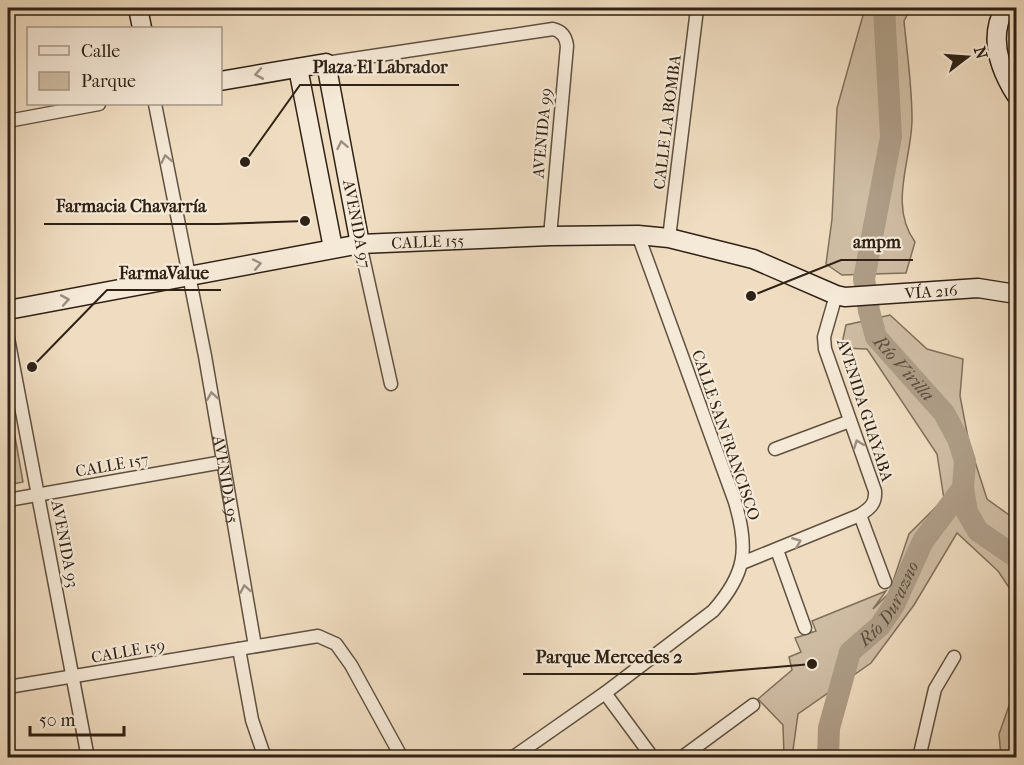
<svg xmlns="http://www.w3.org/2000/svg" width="1024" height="765" font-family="'IM FELL French Canon',serif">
<rect width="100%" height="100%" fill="#f0ddc1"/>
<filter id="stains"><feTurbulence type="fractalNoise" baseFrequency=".00333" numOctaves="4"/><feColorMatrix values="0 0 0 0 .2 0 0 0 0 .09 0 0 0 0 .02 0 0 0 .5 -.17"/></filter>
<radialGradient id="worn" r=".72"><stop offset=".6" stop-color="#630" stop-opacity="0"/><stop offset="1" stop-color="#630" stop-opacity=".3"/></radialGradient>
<!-- green -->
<g fill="#cfbda4" stroke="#7f705c" stroke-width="1.5">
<path d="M865 8H911L904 21C907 53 912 86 912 119 912 159 888 205 915 242L906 273 842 275 826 264 832 219 837 108Z"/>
<path d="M890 315 927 349 963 359 960 396 969 443 987 499 1016 520V598L998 571 957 533 914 605 871 663 798 714 792 757H784L783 725 758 699 792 670 789 657 801 652 795 638 816 631 812 621 886 591 873 609 889 593 909 534 944 499 937 454 867 349 841 348 846 325Z"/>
<path d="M8 397 23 482 8 485Z"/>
<path d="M1016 686V757H1001L999 734Z"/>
</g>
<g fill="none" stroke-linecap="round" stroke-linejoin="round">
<!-- river -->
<g stroke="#ae9d87" stroke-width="22">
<path id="s1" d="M884 8 891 137 864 279 869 311 876 337 944 413 958 439 965 461 963 488 967 512 978 531 1016 557"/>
<path id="s2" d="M828 758 829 728 850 652 880 626 894 605 923 541 963 488"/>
</g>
<defs>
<g id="street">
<path d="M326 63 553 29C562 31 566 37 567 46L550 236"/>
<path id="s3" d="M155 104 205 356 255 646"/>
<path d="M8 121 99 104"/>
<path d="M669 238 697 9"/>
<path d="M360 244 391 384"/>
<path d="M8 338 88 758"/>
<path d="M775 449 850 421"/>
<path d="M8 500 223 462"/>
<path d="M860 515 885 582"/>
<path d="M777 550 805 628"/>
<path d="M742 563 860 515C870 508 876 504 875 491L825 349 824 337 836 295"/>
<path d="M239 649 252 720 265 758"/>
<path d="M8 687 318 636 336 644 351 665 402 758"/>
<path d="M605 693 653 758"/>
<path d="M512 758 605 693 713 611C746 574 749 549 735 502L638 235"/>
<path d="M681 758 753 705"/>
<path d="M919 758 935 689 954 657"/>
</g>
<g id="secondary">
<path d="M138 8 142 28"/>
<path d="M1005 8C988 37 999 68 1016 95"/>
<path d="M298 68 333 248"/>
<path d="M220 81 326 63 360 244"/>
<path id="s4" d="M8 310 360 244 550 236 638 235 669 238 753 259 836 295 845 297 978 288 1016 294"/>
</g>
</defs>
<!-- street casing -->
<use href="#street" stroke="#5f5140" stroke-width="15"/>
<!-- secondary casing -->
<use href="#secondary" stroke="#2f2215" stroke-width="21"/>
<!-- street -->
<use href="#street" stroke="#f5e9d7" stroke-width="12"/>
<!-- secondary -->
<use href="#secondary" stroke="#f5e9d7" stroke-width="18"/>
</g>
<!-- one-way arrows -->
<defs><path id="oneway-chevron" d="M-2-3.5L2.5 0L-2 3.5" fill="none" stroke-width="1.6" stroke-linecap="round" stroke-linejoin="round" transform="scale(1.5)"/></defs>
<g stroke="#9c8f80">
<use href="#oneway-chevron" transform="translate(259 74) rotate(170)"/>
<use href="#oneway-chevron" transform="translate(342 145) rotate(-101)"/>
<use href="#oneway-chevron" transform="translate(166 159) rotate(-101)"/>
<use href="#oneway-chevron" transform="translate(257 264) rotate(-12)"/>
<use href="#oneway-chevron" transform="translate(65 300) rotate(-10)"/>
<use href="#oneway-chevron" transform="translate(212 396) rotate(-99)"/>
<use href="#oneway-chevron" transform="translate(858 444) rotate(-110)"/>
<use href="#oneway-chevron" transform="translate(797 542) rotate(-22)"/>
<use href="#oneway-chevron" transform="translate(245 589) rotate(-100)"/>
</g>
<g text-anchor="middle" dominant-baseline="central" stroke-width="4.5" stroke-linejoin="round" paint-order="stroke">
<!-- street labels -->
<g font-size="16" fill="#2f2215" stroke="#f5e9d7">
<text transform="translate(667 122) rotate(-83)">CALLE LA BOMBA</text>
<text transform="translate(542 133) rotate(-85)">AVENIDA 99</text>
<text transform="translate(357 224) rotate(79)">AVENIDA 97</text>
<text stroke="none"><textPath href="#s4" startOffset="426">CALLE 155</textPath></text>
<text stroke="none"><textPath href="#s4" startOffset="940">VÍA 216</textPath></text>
<text transform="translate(865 410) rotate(72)">AVENIDA GUAYABA</text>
<text transform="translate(726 435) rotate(71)">CALLE SAN FRANCISCO</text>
<text transform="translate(112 465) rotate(-10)">CALLE 157</text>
<text stroke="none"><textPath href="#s3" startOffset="382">AVENIDA 95</textPath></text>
<text transform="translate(65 544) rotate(79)">AVENIDA 93</text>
<text transform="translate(128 651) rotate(-10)">CALLE 159</text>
</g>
<!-- water labels -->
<g font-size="18" font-style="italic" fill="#5b4d3d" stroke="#f5e9d7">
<text stroke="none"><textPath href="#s1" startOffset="375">Río Virilla</textPath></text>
<text stroke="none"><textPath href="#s2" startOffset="172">Río Durazno</textPath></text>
</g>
</g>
<!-- callouts -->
<path fill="none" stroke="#2f2215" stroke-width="2" d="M245 162L300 85H459M305 221L218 224H44M751 296L841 260H913M32 367L107 290H221M812 664L694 674H523"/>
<g fill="#2f2215" stroke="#f5e9d7" stroke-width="2">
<circle cx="245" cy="162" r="6"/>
<circle cx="305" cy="221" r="6"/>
<circle cx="751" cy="296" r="6"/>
<circle cx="32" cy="367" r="6"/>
<circle cx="812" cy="664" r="6"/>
</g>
<g font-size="18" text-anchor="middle" font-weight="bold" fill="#2f2215" stroke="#f5e9d7" stroke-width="4.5" stroke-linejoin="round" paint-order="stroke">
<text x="380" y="73">Plaza El Labrador</text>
<text x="131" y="212">Farmacia Chavarría</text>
<text x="877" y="248">ampm</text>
<text x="164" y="279">FarmaValue</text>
<text x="609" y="663">Parque Mercedes 2</text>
</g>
<!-- margin -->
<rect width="1024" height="765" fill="none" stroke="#f0ddc1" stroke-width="30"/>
<rect x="9" y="9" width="1006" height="747" fill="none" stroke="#2f2215" stroke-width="3"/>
<rect x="15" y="15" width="994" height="735" fill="none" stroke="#2f2215" stroke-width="1.5"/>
<!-- legend -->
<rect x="27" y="27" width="195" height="78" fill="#f5e9d7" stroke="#a69989" stroke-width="1.5"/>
<rect x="39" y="46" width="30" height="9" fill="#f5e9d7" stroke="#a69989" stroke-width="1.5"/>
<text x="81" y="57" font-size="18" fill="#2f2215">Calle</text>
<rect x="39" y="72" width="30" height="18" fill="#cfbda4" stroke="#a69989" stroke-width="1.5"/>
<text x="81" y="87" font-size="18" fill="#2f2215">Parque</text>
<!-- north arrow -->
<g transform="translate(967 57) rotate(73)" stroke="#f5e9d7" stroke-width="4.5" paint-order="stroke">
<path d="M0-4.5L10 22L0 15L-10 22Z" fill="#2f2215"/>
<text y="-9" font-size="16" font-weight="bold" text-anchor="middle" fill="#2f2215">N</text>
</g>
<!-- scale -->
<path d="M30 726v9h94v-9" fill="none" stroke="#2f2215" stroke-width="3"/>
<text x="39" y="726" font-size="18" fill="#2f2215" stroke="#f5e9d7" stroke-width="4.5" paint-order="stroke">50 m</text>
<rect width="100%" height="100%" filter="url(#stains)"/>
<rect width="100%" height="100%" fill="url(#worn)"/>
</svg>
